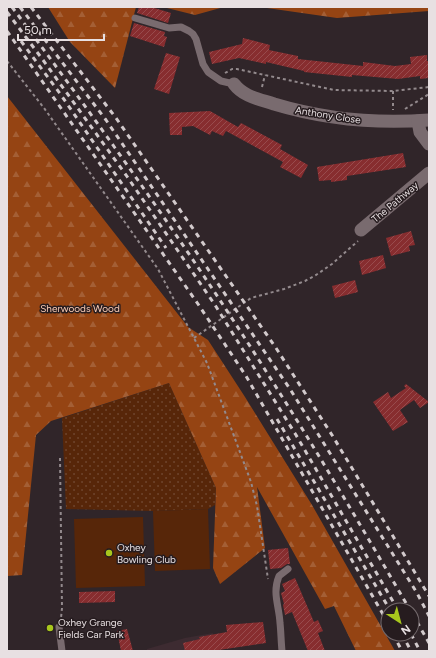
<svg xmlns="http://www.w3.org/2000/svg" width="436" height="658" font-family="Figtree,sans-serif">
<defs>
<pattern id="grass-dots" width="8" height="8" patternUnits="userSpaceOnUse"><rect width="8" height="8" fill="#572609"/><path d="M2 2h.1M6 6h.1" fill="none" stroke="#6f452d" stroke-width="1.8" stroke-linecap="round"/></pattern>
<pattern id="forest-firs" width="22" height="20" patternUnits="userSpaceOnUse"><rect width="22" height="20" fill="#954413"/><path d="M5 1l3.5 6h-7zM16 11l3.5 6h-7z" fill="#a45f35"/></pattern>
<pattern id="building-hatch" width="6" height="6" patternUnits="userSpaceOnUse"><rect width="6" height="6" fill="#872d2f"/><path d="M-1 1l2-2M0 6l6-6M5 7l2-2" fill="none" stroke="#984b4d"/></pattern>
</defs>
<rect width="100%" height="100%" fill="#302529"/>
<!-- built -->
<path fill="#3d2b31" d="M213 633 216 651H147V649L185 638Z"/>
<!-- grass -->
<path fill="url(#grass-dots)" d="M169 383 216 488 215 505 208 509 153 511 66 509 62 418Z"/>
<!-- forest -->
<g fill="url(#forest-firs)">
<path d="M48 7H136L115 88 70 42Z"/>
<path d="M163 7H224L195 15Z"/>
<path d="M260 7H429V11L337 18Z"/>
<path d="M7 96 188 327 208 340 245 397 312 505 395 651H356L334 606 325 609 257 487 265 548 220 584 213 568 216 488 169 383 51 421 36 435 22 575 7 576Z"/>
</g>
<!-- garden -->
<g fill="#572609">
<path d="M208 509 210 569 155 571 153 511Z"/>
<path d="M143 517 145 586 76 588 74 519Z"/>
</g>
<!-- building -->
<g fill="url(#building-hatch)">
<path d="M139 7H151L171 13 168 23 137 13Z"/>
<path d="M134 23 165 32 164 36 167 37 164 47 130 36Z"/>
<path d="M243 38 270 45 269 50 298 56V59L363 66V62L395 66 411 64 410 57 427 55V61H429V78L420 79V76L398 79 352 75V77L304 72V71L266 62V64L239 58 212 64 209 52 242 44Z"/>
<path d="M166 53 180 57 169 94 154 89Z"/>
<path d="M210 111 238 127 241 123 282 145 280 149 308 165 301 178 280 167 283 162 226 131 223 136 212 131 210 135 193 126 182 127V135H170L169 113Z"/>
<path d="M403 153 406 167 347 176V180L331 182V180L319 181 317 167Z"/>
<path d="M411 231 415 245 409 246 410 251 391 256 386 238Z"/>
<path d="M383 255 386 268 362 275 359 261Z"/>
<path d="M355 280 358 292 335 298 332 286Z"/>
<path d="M406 384 429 402 420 408 414 400 400 410 408 422 393 431 373 402 388 392 391 398 406 388 404 386Z"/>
<path d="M288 548 290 564H287L281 568 270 569 268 550Z"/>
<path d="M295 578 314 622 318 620 323 631 318 633 325 651H308L292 612 285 615 283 605 284 604 281 593 285 591 282 584Z"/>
<path d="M115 591V602L79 603V592Z"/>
<path d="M263 622 266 643 212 651H185L183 643 200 639 199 637 227 632 226 625Z"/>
<path d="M127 629 133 651H121L117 631Z"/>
</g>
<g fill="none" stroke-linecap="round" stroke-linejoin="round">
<!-- path -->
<g stroke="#938a8d" stroke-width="2" stroke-dasharray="3 3" stroke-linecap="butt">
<path d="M7 61 44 108 158 269 207 363 251 482 257 506 268 579"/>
<path d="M225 73 232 69H237L334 90 393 91 429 87"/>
<path d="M262 87 265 75"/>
<path d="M393 91V110"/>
<path d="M405 109 429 94"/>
<path d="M194 338 251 298 284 289 305 281 316 275 332 264 358 241"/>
<path d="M60 458 62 608 61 618"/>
</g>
<!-- service -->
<g stroke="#796b6f" stroke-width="7">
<path d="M135 18 169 28 181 27 189 31 193 34 196 39 203 64 208 72 221 81 234 84"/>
<path d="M59 627 62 651"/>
<path d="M282 651C281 641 281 632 280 623 279 605 272 593 279 576L288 569"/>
</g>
<!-- minor -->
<g stroke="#796b6f" stroke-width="13">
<path d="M234 84C244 97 259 99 274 104 324 119 377 124 429 120"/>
<path d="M418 121 420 132 429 144"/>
<path d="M361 230 429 173"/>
</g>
<!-- rail -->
<g stroke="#d2cacc" stroke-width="3" stroke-dasharray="5 5" stroke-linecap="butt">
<path d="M12 7C106 133 198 262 281 395 326 466 368 538 410 610"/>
<path d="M20 7 106 120 290 389 417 593 429 616"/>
<path d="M31 7 116 118 276 348 332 435 429 596"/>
<path d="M7 12 43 60 126 175 215 305 296 435 398 610"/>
<path d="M7 31 198 304 246 376 388 623"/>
<path d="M21 41 61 95 166 248"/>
<path d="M277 419 390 610"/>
<path d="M412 613 429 643"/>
<path d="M393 634 402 651"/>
<path d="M402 634 411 651"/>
<path d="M411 634 420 651"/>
</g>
</g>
<!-- markers -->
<g fill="#a8c71d" stroke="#261c1f" stroke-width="1.5">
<circle cx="109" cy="553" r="4"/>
<circle cx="50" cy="628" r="4"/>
</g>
<g text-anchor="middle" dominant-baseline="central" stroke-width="3" stroke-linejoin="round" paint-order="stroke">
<!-- street labels -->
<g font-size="10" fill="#e8e0e2" stroke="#261c1f">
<text transform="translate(328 115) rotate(9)">Anthony Close</text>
<text transform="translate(395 202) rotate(-40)">The Pathway</text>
</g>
<!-- park labels -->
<g font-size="10" fill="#fccdb6" stroke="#261c1f">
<text x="80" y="308">Sherwoods Wood</text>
</g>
<!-- poi labels -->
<g font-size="10" fill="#e8e0e2" stroke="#261c1f" text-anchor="start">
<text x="117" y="547">Oxhey<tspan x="117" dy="12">Bowling Club</tspan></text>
<text x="58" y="622">Oxhey Grange<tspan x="58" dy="12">Fields Car Park</tspan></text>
</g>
</g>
<!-- border -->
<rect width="436" height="658" fill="none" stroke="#e8e0e2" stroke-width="16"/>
<!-- north arrow -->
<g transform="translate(400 622) rotate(144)"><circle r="19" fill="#261c1f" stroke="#746a6d"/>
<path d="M0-3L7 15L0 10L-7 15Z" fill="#a8c71d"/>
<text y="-6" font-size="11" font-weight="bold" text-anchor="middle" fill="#e8e0e2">N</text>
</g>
<!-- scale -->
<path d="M18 34v6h86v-6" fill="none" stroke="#e8e0e2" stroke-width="2"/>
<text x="24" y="34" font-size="12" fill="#e8e0e2" stroke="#261c1f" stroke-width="3" paint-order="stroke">50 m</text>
</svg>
